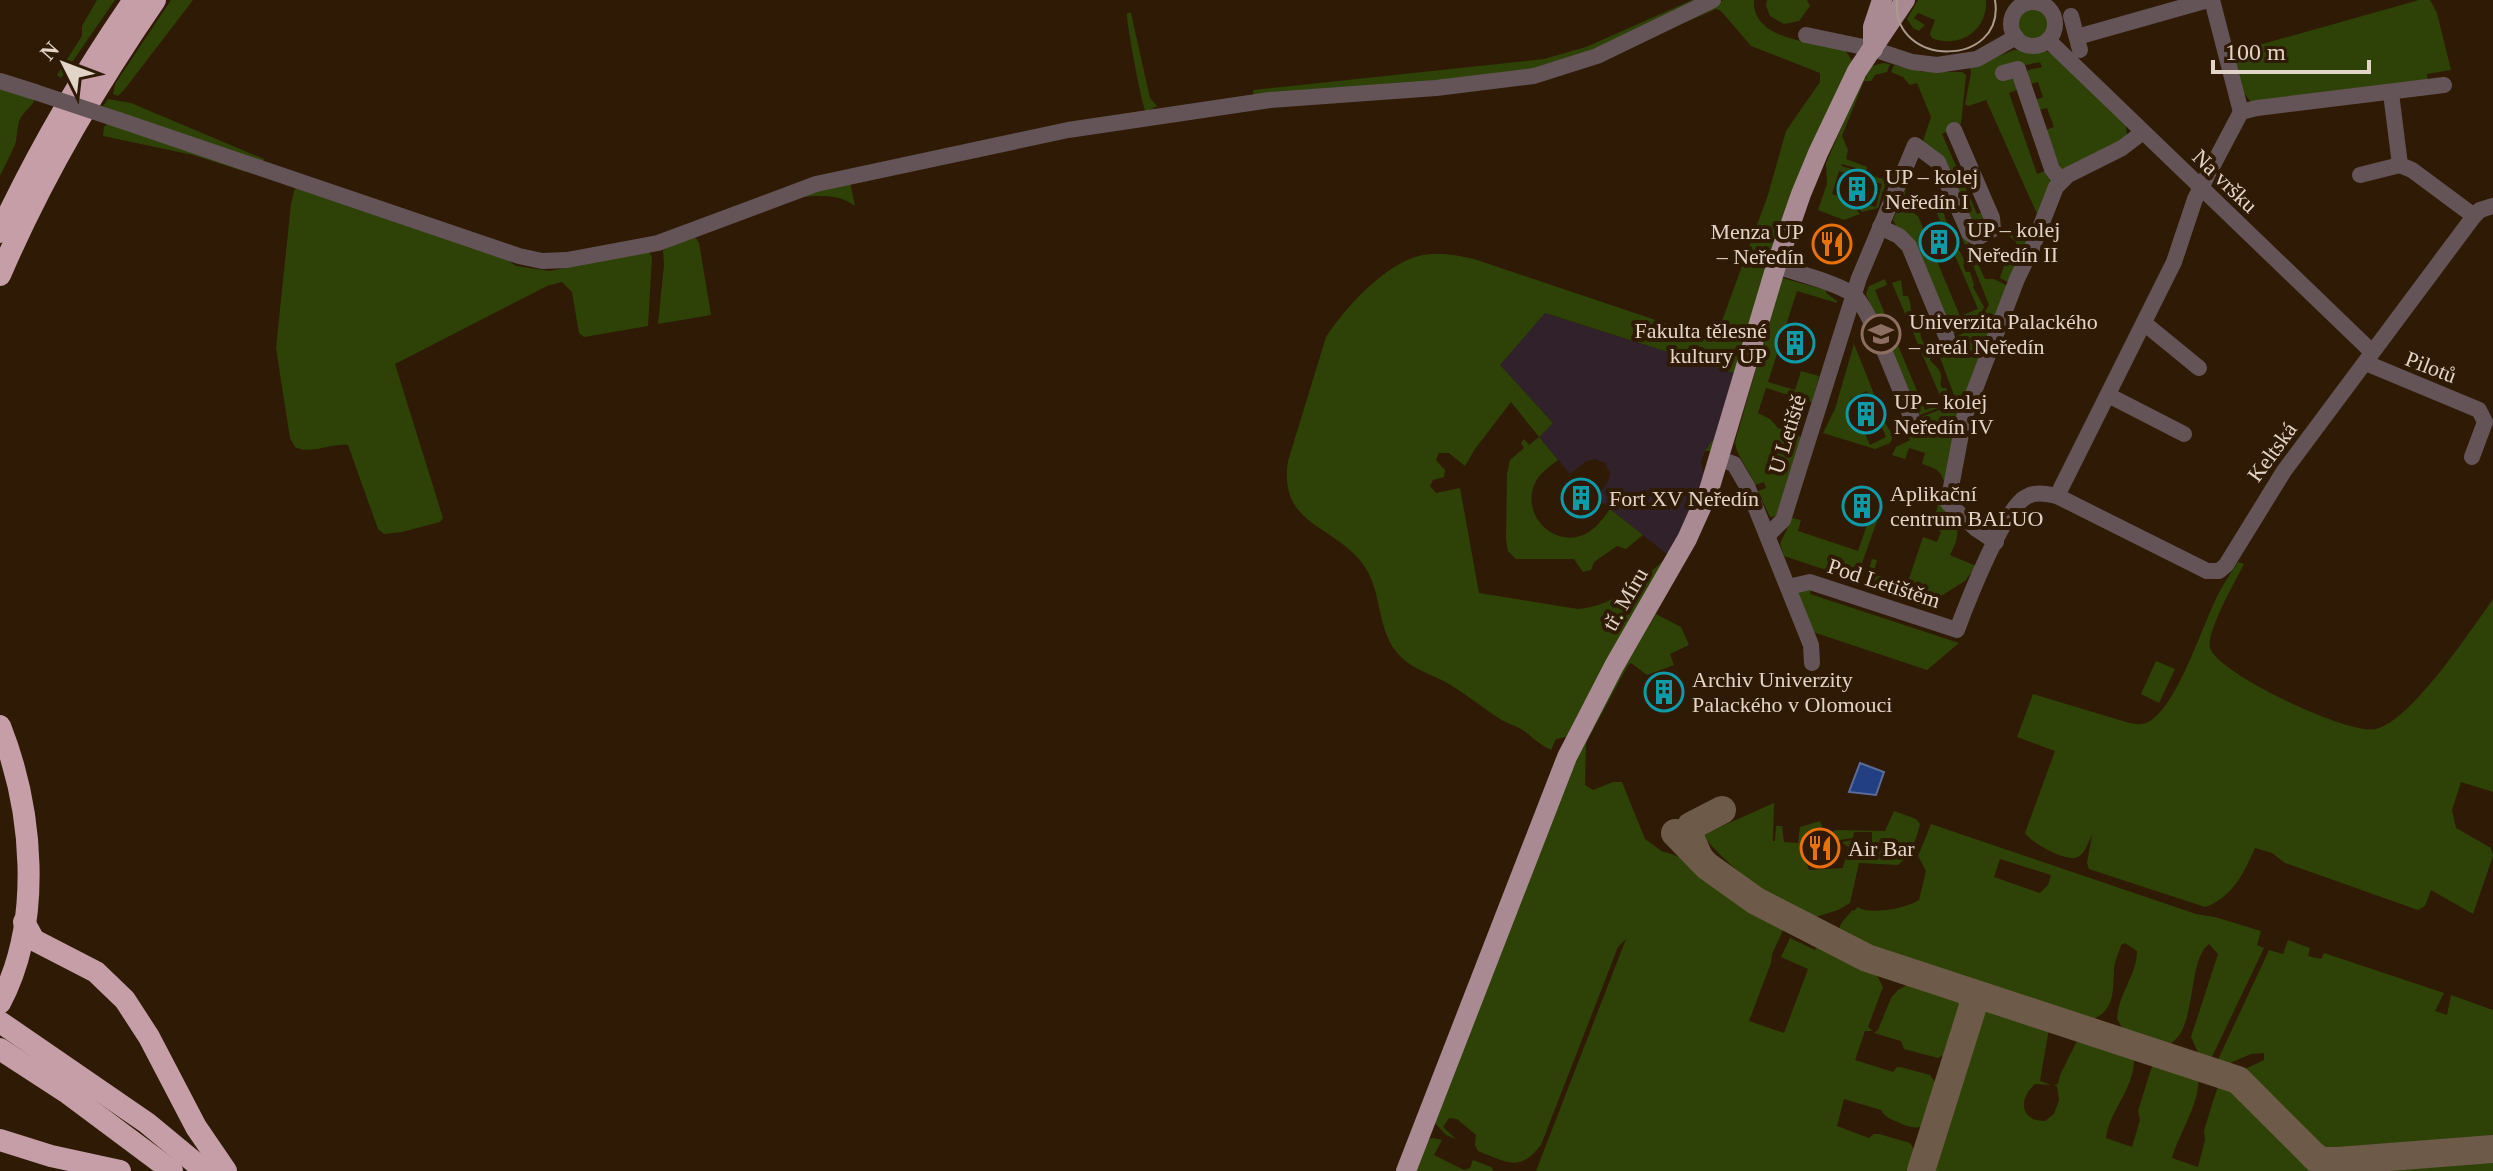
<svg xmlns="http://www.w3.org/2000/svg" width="2493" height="1171" font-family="'Times New Roman',serif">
<rect width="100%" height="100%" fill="#2f1a05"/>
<!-- industrial -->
<path fill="#30212b" d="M1544 313 1735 373 1715 442 1705 451 1701 462 1705 477 1669 556 1595 497 1608 482 1610 473 1605 463 1595 459 1585 462 1570 474 1539 437 1553 423 1500 365Z"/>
<!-- green -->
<g fill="#2e4207" fill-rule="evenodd">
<path d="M97 0H115L61 78 57 75 82 36V26Z"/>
<path d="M171 0H193L124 90 118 96 113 94 115 84Z"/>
<path d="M1692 0H1703L1660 23 1537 72 1254 98 1253 90 1544 59 1586 47Z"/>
<path d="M1723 0H1754C1752 41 1814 42 1845 50L1853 62 1796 193 1771 262 1717 447 1712 451H1705L1712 441H1715L1734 373 1545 313 1500 365 1553 423 1539 437 1558 460C1550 466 1541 472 1536 481 1518 515 1557 552 1589 532 1598 526 1604 517 1610 509L1643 535 1626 549 1617 546 1594 562 1591 570 1583 572 1574 559H1516L1508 551 1506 540 1507 474 1510 460 1524 448 1521 443 1524 439 1529 445 1539 437 1511 402 1475 449 1465 466 1449 453H1439L1436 460 1445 470 1444 477 1433 480 1430 486 1436 493 1460 488 1479 593 1578 609C1616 606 1641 579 1669 556L1603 667 1566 737 1556 739 1551 750C1541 745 1535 740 1527 733 1520 727 1508 724 1500 719 1483 708 1467 695 1449 684 1434 675 1414 670 1401 657 1376 633 1383 594 1365 567 1336 524 1278 527 1288 461L1326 337C1345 308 1385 264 1419 256 1438 251 1455 255 1474 259L1715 340 1768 195 1786 131 1820 82V73L1751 46 1721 11 1716 9 1578 69 1506 86 1213 112 1103 130 850 182 855 206C838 193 820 196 800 197L799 194C856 175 917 166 976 154 1074 134 1174 113 1274 104 1372 95 1475 99 1569 71 1622 54 1673 25 1723 0Z"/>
<path d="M1767 0H1807L1810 6 1799 21 1784 24 1770 16 1766 6Z"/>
<path d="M1918 0H1986C1988 30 1960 49 1932 38L1930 34 1935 20 1918 13 1914 18 1925 25 1919 31 1913 28 1907 19Z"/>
<path d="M2419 0H2430L2437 13 2451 70 2427 74 2428 81 2253 105 2244 93 2234 52Z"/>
<circle cx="2033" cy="24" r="16"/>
<path d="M1127 13H1131L1150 98 1157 106 1146 112C1142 106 1126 22 1127 13Z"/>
<path d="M2014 50 2046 51 2059 58 2126 125 2127 138 2123 142 2066 171 2061 169 2046 130 2054 127 2047 108 2039 110 2035 100 2043 97 2038 82 2030 84 2026 73 2028 70 2042 67 2040 62 2002 70 2004 75 2013 77 2019 89 2009 93 2037 174 2047 170 2051 185 2029 245 2009 283 2000 278 2006 259 2017 243 2009 236 2005 237 2034 225 2037 214 1986 100 1968 106 1965 104 1971 73 1970 67Z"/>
<path d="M1883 63 1890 64 1887 72 1875 75 1871 81H1864L1842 136 1848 150 1846 159 1867 167 1866 171 1842 164 1841 166 1865 173V177H1868L1869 175 1883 179 1885 185 1878 208 1862 212 1858 207 1859 202 1876 207 1882 184 1839 171 1832 194 1854 201 1853 206 1860 214 1844 220 1818 210 1827 184 1826 163 1864 76 1867 79 1865 74 1872 66Z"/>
<path d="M1894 65 1923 72H1962L1966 75 1961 124 1942 134 1977 214 1984 211 1986 226 1975 231 1923 141 1931 117 1917 83 1910 85 1903 77 1891 72Z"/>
<path d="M0 86 33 99 34 102C16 122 20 116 16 141 15 147 3 169 0 176Z"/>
<path d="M108 99 131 103 264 159 263 162 144 122 103 106Z"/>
<path d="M108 123 247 170 246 172 193 155 103 136 104 127Z"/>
<path d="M295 188 502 256 516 266 550 271 648 250 652 257 648 326 584 337 579 333 572 292 562 282 547 286 395 364 443 518 440 522 402 532 384 534 378 529 348 445C330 443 311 455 295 447L290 438 276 348 291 204Z"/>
<path d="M1906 188C1903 200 1907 211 1918 216L1960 316 1978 309 1935 209 1938 202 1941 203 1946 221 1951 226 1956 239 1954 241 1966 263 1963 265 1966 272H1970L1974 285 1973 287 1984 307 1977 322 1953 334 1893 220Z"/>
<path d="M1964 233 1985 279H1994L2008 286 1947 481 1943 480C1941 469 1931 467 1922 464L1925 453 1909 448 1905 459 1892 455 1896 447 1910 440 1907 432 1898 433 1894 423 1905 418 1908 422 1942 409 1954 395 1935 344H1941L1976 327 1989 305 1961 235Z"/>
<path d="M689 238H696L699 243 711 315 658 324 664 264 663 250Z"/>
<path d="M1782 278 1826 290V293L1837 301V303L1797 291 1768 382 1795 390 1801 371 1819 376 1812 402 1766 388 1758 413 1770 419 1778 428 1797 434 1804 440 1776 516 1770 517 1758 491 1766 488 1764 482 1755 485C1751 471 1736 457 1735 442Z"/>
<path d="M1885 279 1887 285 1875 290 1925 410 1943 403 1892 283 1901 280 1903 296H1908C1912 305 1910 312 1913 319H1918C1921 328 1919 335 1923 342H1927L1931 353 1930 360C1934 366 1939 367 1941 375 1942 381 1939 381 1942 388H1946L1949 396 1941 407 1917 416 1866 294 1869 286Z"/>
<path d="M1854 344 1876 399 1884 415 1882 418 1893 436 1890 443 1875 449 1823 433 1835 409ZM1867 391 1886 437 1870 445 1850 399Z"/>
<path d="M1939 501 1944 502C1958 525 1963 530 1950 555L1976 566 1965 581 1928 604 1867 584 1865 581 1872 559 1877 560 1873 574 1907 585 1923 537 1937 542 1941 532 1933 523Z"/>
<path d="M1792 518 1801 520 1798 531 1858 551 1869 519 1877 521 1856 580 1784 556 1780 544Z"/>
<path d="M2238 562 2244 564C2236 580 2206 632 2210 648 2218 674 2350 736 2376 729 2412 720 2470 631 2493 599V792L2461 782 2452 810 2456 828 2491 848 2493 856 2473 914 2431 890 2425 906 2418 910 2285 863 2272 853 2255 848C2244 873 2232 898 2205 907L2089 869 2087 863 2092 835C2088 842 2086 852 2078 857 2066 863 2032 843 2025 833L2055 751 2017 737 2033 694 2126 722C2135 724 2142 726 2150 721 2180 702 2203 621 2221 589 2226 580 2232 571 2238 562Z"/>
<path d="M1811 588 1810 594 1959 643 1927 670 1810 631 1798 592Z"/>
<path d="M1656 614 1681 627 1689 645 1670 654 1674 665 1647 675 1631 663 1628 665 1586 743 1585 785 1593 790 1613 782H1622L1645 839 1663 852C1684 853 1735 897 1757 910 1766 915 1776 919 1786 924L1772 954 1771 963 1749 1021 1784 1033 1808 969 1781 957 1790 938 1815 950 1818 944 1806 939 1800 932 1873 968 1883 987 1868 1027 1873 1031H1865L1855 1060 1893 1072 1897 1067H1900L1930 1075 1939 1088C1932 1110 1932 1137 1902 1124 1894 1120 1886 1119 1881 1110L1844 1099 1837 1126 1869 1138 1874 1134H1879L1910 1143 1918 1156 1915 1171H1536L1626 939 1618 947 1541 1145C1520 1171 1510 1164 1478 1151L1475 1145 1476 1135 1457 1119 1449 1118 1443 1127 1456 1139 1446 1135 1433 1121 1435 1109 1570 761 1574 762 1600 707Z"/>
<path d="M2156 661 2175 669 2159 703 2141 694Z"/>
<path d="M1774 803 1773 841H1775L1776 826H1782L1784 842 1798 843 1800 827 1820 821 1824 832 1804 841 1805 845 1801 847 1809 870 1843 868 1848 847 1842 842 1853 840V844H1872V832H1854L1853 838 1826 842 1824 835 1836 830 1885 831 1894 811 1916 819 1920 824C1916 840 1911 855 1898 865L1859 863 1850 903 1838 910 1813 918C1772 902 1730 868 1702 835Z"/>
<path d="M1931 824 2196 914 2215 917 2261 931 2257 945 2264 948 2211 1059H2201L2191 1037 2218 954 2209 944C2184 962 2201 1047 2158 1046 2149 1046 2136 1040 2127 1036L2117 1019C2119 992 2137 975 2137 951L2125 943 2121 945C2119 953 2114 962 2114 970 2113 996 2114 1012 2087 1022L1882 958 1842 937C1834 924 1848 918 1852 910L1854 911 1858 907C1868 915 1905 909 1919 900L1926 871 1918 856ZM2000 859 2051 875 2048 885 2040 893 1994 877Z"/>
<path d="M2288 940 2310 948 2308 956 2321 959 2324 953 2444 993 2435 1011 2447 1015 2451 995 2493 1010V1171H2336L2239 1072 2264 1060V1053L2251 1054 2223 1066 2216 1064 2269 950 2283 954Z"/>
<path d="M1914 981 1957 993 1961 1012 1949 1052 1938 1058 1904 1049 1901 1041 1874 1033 1878 1030 1891 998 1898 990Z"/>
<path d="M1987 1003 2050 1023 2040 1081 2051 1085 2035 1084C2018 1099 2020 1121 2045 1121L2054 1114 2059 1100 2057 1086 2053 1085 2058 1084 2060 1075 2081 1033 2132 1049C2142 1081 2109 1109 2106 1138L2132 1147 2140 1120 2138 1111 2151 1069 2155 1062 2163 1058 2196 1069C2207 1093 2178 1134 2172 1158L2198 1167 2205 1140 2204 1131 2213 1101 2219 1084 2227 1079 2239 1085 2320 1171H1932L1978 1018Z"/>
<path d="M1433 1138 1442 1140 1434 1155 1464 1170 1470 1168 1473 1160 1491 1167 1494 1171H1411L1429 1139Z"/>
</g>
<!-- water -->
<path fill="#223f83" stroke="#5c6c98" stroke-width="2" d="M1860 763 1884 772 1876 795 1849 792Z"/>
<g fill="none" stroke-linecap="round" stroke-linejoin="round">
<!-- taxiway -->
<g stroke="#6e5a49" stroke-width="28">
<path d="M1675 833 1707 866 1756 901 1867 958 2238 1080 2329 1171"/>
<path d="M1700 859 1690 837 1691 826 1722 810"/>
<path d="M2314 1156 2321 1161H2338L2493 1149"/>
<path d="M1921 1171 1973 1006V998L1966 991"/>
</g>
<!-- minor -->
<g stroke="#645458" stroke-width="16">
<path d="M2212 0 2241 112"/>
<circle cx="2033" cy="24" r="22"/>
<path d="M2071 16 2080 50"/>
<path d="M1806 35 1873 49 1912 62 1937 65 1977 59 2016 37"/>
<path d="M2077 37 2208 0"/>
<path d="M2048 40 2372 352"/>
<path d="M2003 73 2018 69 2052 169 2061 181"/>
<path d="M0 81 35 92"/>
<path d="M2391 93 2400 165 2412 170 2474 216"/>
<path d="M119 120 519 256 542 261 567 260 658 243 816 184 1068 130 1270 100 1436 88 1534 76 1597 56 1713 0"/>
<path d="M2360 175 2400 165"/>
<path d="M1880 227 1899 236 1909 246 1947 338"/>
<path d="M1776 266C1800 274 1831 281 1853 294 1869 305 1902 396 1912 419"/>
<path d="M2144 323 2199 368"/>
<path d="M2366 363 2479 410 2485 422 2472 457"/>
<path d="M2108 395 2184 434"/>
<path d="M1720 459 1734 464 1747 486 1811 645 1812 663"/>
<path d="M2057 496 2174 262 2195 199 2241 112 2257 108 2444 85"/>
<path d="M1768 535 1783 520 1859 278 1915 145 1938 162 1969 233 1977 238 1993 229 1992 218 1954 130"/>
<path d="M1996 542 1975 528 1948 503 1964 418 2017 279 2032 248 2056 187 2068 175 2122 148 2143 132"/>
<path d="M1788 587 1810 582 1957 630C1967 603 2004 508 2026 497 2036 491 2047 494 2057 496L2207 571H2219L2226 565 2284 471 2474 216 2480 210 2493 206"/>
</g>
<!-- major -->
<g stroke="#a98992" stroke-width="20">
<path d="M1873 49V27L1882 0"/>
<path d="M1406 1171 1567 757 1614 666 1687 539 1709 490 1776 266 1801 194 1818 153 1857 71 1905 0"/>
</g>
<!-- highway -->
<g stroke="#c59ea8" stroke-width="22">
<path d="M0 232C38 151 83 74 134 0"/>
<path d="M0 275C42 177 95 87 155 0"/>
<path d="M0 726C33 810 43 921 0 1003"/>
<path d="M24 922 34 940 96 972 125 1000 149 1037 196 1127 226 1171"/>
<path d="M0 1022 147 1123 205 1171"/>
<path d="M0 1049 66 1092 172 1171"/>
<path d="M0 1140 51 1156 120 1171"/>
</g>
<!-- tram -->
<path stroke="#ac9b8d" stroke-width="2" d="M1897 0C1891 69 2006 68 1995 0"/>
<!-- minor-bridge -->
<path stroke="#645458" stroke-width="16" d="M35 92 119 120"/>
</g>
<!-- icons -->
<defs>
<symbol id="building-ring" viewBox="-11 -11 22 22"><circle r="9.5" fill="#2f1a05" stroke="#0f9aa8" stroke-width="1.5"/><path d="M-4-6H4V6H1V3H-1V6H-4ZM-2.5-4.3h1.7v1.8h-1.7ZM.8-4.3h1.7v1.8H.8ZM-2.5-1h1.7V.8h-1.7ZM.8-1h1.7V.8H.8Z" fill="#0f9aa8"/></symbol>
<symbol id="restaurant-ring" viewBox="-11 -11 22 22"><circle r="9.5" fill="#2f1a05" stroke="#e8710a" stroke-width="1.5"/><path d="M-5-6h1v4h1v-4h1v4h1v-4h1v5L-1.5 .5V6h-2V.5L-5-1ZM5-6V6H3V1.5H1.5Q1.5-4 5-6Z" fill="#e8710a"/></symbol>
<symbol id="university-ring" viewBox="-11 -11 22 22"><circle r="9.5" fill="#2f1a05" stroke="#8d6e63" stroke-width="1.5"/><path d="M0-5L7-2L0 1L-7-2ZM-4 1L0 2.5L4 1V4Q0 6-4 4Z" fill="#8d6e63"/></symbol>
</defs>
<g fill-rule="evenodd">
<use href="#building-ring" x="1835" y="167" width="44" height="44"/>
<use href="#building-ring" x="1917" y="220" width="44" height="44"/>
<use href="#restaurant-ring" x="1810" y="222" width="44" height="44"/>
<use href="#university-ring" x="1859" y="312" width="44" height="44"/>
<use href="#building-ring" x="1773" y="321" width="44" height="44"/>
<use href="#building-ring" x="1844" y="392" width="44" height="44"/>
<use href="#building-ring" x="1559" y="476" width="44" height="44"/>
<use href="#building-ring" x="1840" y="484" width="44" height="44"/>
<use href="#building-ring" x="1642" y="670" width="44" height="44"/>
<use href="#restaurant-ring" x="1798" y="826" width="44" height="44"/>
</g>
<g text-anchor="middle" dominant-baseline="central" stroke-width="8" stroke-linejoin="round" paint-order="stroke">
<!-- poi labels -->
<g font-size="22" fill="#e3d4c8" stroke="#2f1a05" text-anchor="start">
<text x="1885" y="176">UP – kolej<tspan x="1885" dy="25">Neředín I</tspan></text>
<text x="1967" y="229">UP – kolej<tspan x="1967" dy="25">Neředín II</tspan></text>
<text x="1804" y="231" text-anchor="end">Menza UP<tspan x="1804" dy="25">– Neředín</tspan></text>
<text x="1909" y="321">Univerzita Palackého<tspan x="1909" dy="25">– areál Neředín</tspan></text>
<text x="1767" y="330" text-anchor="end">Fakulta tělesné<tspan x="1767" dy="25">kultury UP</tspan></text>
<text x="1894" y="401">UP – kolej<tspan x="1894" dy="25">Neředín IV</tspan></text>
<text x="1890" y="493">Aplikační<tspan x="1890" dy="25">centrum BALUO</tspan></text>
<text x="1609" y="498">Fort XV Neředín</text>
<text x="1692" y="679">Archiv Univerzity<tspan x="1692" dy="25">Palackého v Olomouci</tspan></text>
<text x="1848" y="848">Air Bar</text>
</g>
<!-- street labels -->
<g font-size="22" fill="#e3d4c8" stroke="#2f1a05">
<text transform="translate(2225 181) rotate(44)">Na vršku</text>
<text transform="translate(2431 367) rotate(21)">Pilotů</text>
<text transform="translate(1787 434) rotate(-73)">U Letiště</text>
<text transform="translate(2272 452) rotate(-54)">Keltská</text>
<text transform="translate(1884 583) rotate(18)">Pod Letištěm</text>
<text transform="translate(1625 599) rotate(-60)">tř. Míru</text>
</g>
</g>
<!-- north arrow -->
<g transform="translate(64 64) rotate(312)" stroke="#2f1a05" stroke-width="6" paint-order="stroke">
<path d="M0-6L14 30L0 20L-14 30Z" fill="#e3d4c8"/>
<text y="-12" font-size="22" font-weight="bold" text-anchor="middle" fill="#e3d4c8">N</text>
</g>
<!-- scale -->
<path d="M2213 60v12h156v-12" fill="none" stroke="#e3d4c8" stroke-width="4"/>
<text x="2225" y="60" font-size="24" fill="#e3d4c8" stroke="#2f1a05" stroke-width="6" paint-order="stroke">100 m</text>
</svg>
